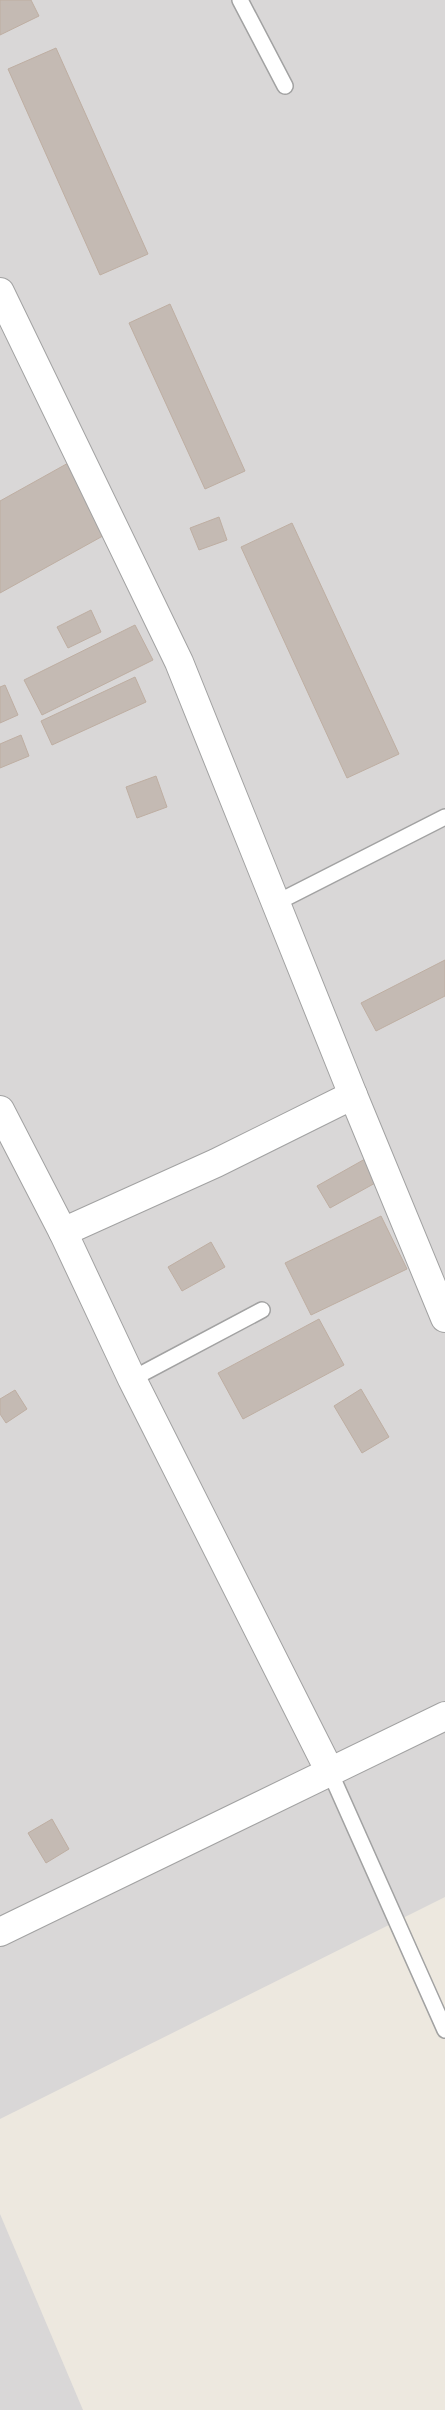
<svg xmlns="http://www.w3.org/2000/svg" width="445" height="2410" font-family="'Fira Sans',sans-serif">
<rect width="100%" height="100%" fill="#ede8df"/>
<!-- residential -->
<g fill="#d9d7d7">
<path d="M0 0H445V1897L0 2119Z"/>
<path d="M0 2214 83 2410H0Z"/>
</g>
<!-- building -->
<g fill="#c4bab3" stroke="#beaea2">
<path d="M0 0H31L39 16 0 35Z"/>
<path d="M56 48 148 254 100 275 8 69Z"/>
<path d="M170 304 245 471 205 489 129 323Z"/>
<path d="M70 462 110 532 0 593V501Z"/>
<path d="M219 517 227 540 199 550 190 528Z"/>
<path d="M292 523 399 754 347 778 241 547Z"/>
<path d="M91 610 101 632 68 648 57 627Z"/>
<path d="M135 625 153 660 42 715 24 680Z"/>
<path d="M135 677 146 702 52 745 41 721Z"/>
<path d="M5 685 18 715 0 723V687Z"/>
<path d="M21 735 29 756 0 768V744Z"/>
<path d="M156 776 167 807 137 818 126 787Z"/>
<path d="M445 960V996L376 1031 361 1003Z"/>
<path d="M365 1159 377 1182 330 1208 317 1186Z"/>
<path d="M381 1216 407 1269 311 1315 285 1263Z"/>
<path d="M211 1242 225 1267 182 1291 168 1267Z"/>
<path d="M319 1319 344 1365 243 1419 218 1373Z"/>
<path d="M361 1389 389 1437 362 1453 334 1406Z"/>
<path d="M15 1390 27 1409 6 1423 0 1414V1399Z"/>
<path d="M52 1819 69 1849 46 1863 28 1833Z"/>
</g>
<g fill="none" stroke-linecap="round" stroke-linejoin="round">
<defs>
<g id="service">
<path d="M240 0 285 86"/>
<path d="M276 903 445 817"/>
<path d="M132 1379 262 1310"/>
<path d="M330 1772 445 2030"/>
</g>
<g id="minor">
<path d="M0 292 179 662 353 1095"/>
<path d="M0 1110 63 1232 132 1379 330 1772"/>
<path d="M63 1232 216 1163 353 1095 445 1318"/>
<path d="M0 1932 445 1716"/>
</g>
</defs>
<!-- service casing -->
<use href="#service" stroke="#a2a2a2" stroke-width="18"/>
<!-- minor casing -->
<use href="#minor" stroke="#a2a2a2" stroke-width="30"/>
<!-- service -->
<use href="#service" stroke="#fff" stroke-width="15"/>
<!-- minor -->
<use href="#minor" stroke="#fff" stroke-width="28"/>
</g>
</svg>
